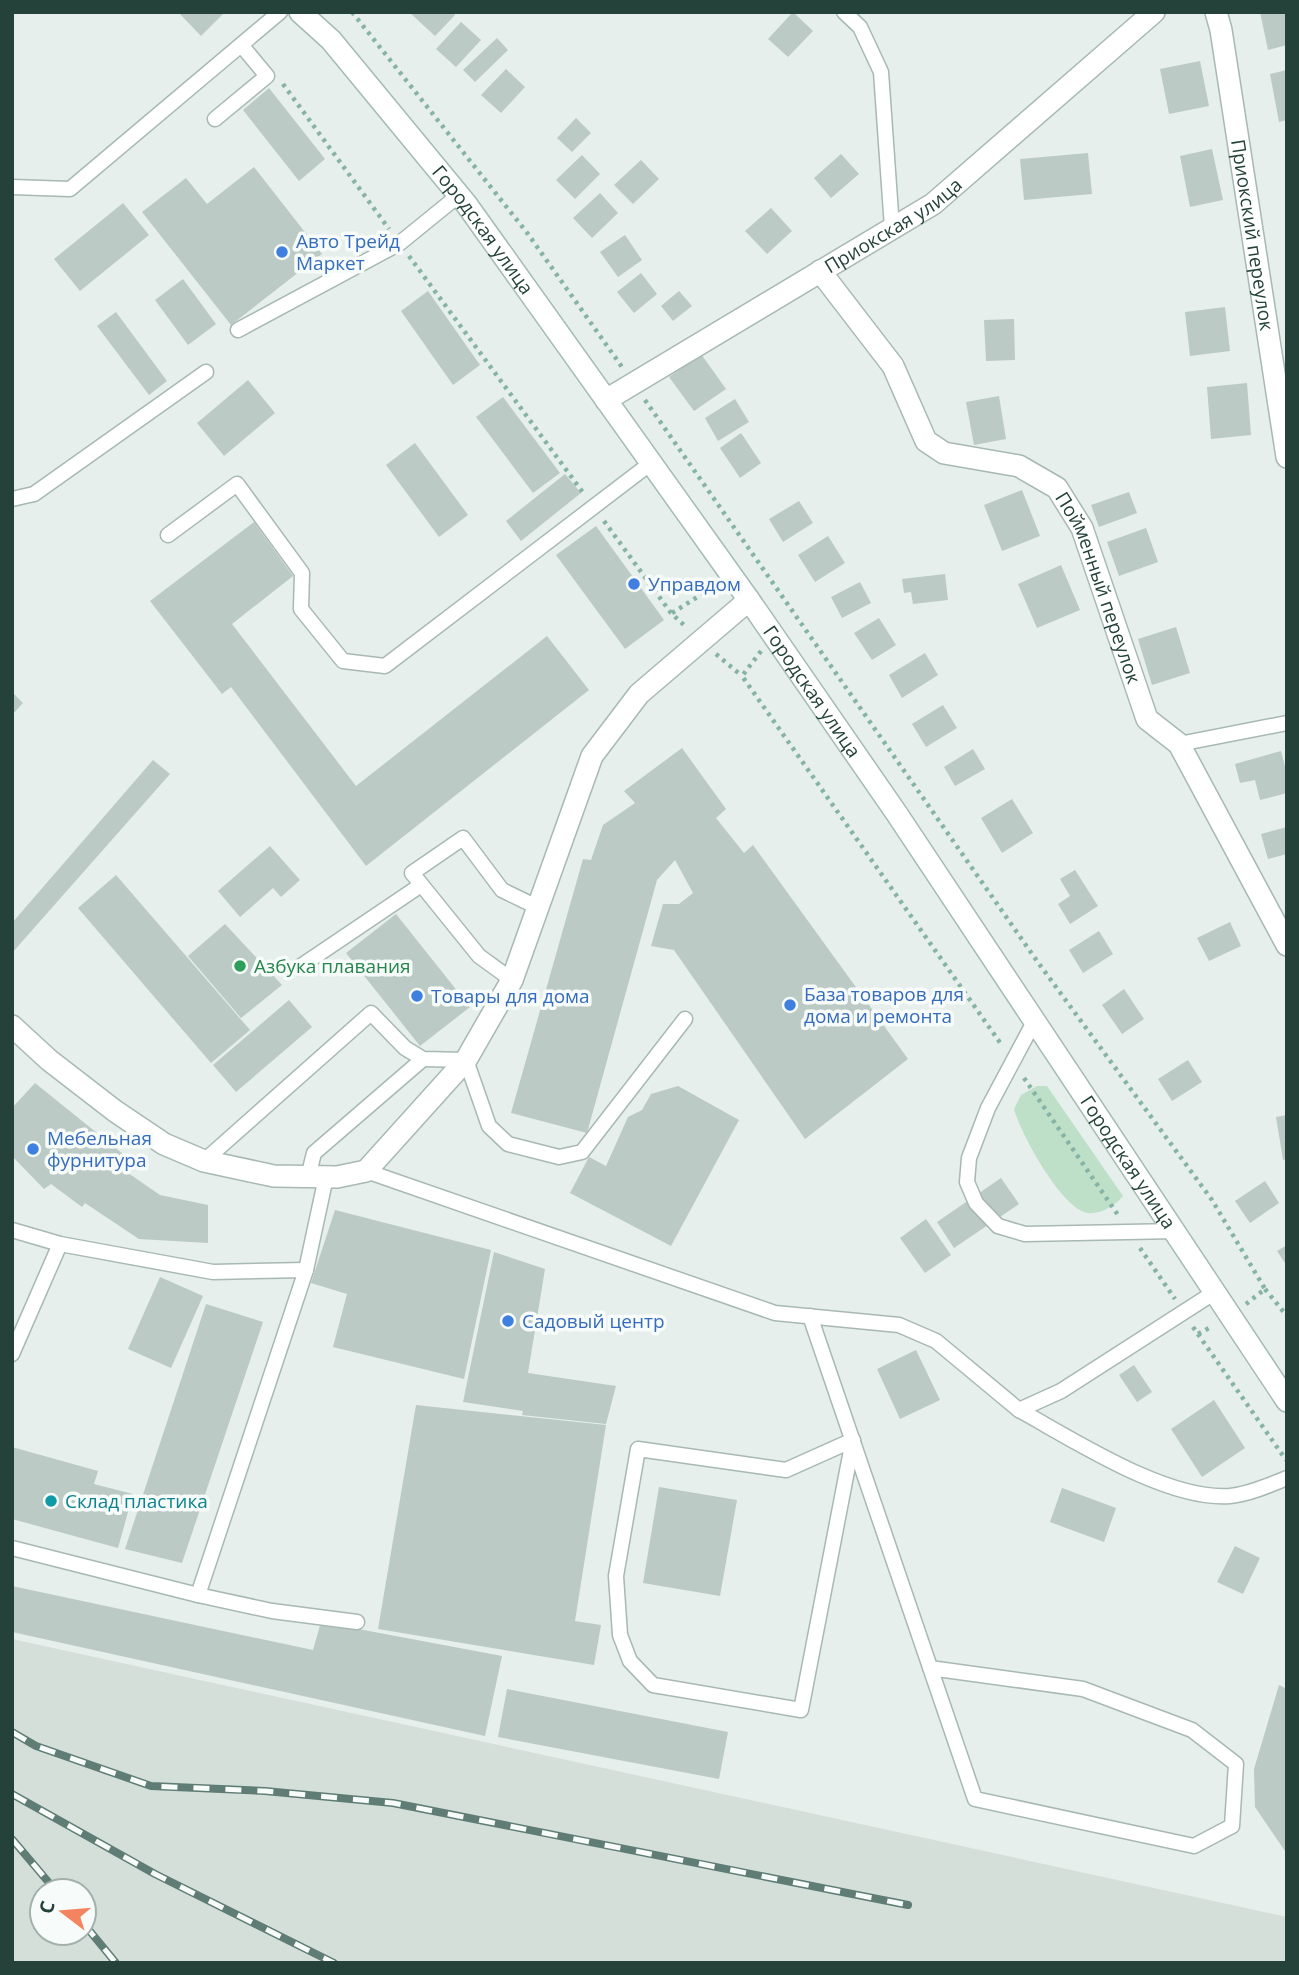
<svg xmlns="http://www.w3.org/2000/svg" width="1299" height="1975" font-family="'Open Sans',sans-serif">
<rect width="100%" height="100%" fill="#e6efeb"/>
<!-- built -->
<path fill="#d4dfda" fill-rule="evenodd" d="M12 1639 1287 1917V1963H12ZM42 1891H84V1933H42Z"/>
<!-- green -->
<path fill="#bfe0c8" d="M1037 1086H1047L1123 1196C1115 1206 1097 1217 1084 1212 1058 1202 1021 1134 1014 1109L1021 1095Z"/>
<!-- building -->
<g fill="#bbcac4">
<path d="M178 12H225L201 36Z"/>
<path d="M409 12H453L455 15 435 36Z"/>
<path d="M793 12 813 31 788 57 768 39Z"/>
<path d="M1260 12H1287V45L1268 50Z"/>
<path d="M461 22 481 40 456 67 436 49Z"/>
<path d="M497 38 508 50 475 82 463 70Z"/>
<path d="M1200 61 1209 106 1169 114 1160 69Z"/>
<path d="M506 69 525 87 501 113 481 95Z"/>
<path d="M1287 70V120L1279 122 1270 74Z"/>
<path d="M269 88 325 159 299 181 243 110Z"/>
<path d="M576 118 591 133 572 152 557 138Z"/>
<path d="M1212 149 1223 200 1190 207 1180 156Z"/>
<path d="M1088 153 1092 194 1024 200 1020 159Z"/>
<path d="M841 154 859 174 831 198 814 178Z"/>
<path d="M582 155 600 174 575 199 556 180Z"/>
<path d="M641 160 659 179 633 204 614 185Z"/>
<path d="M254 167 322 254 231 325 142 212 186 178 207 204Z"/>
<path d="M600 193 618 213 592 238 573 218Z"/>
<path d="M123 203 149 235 80 291 54 259Z"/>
<path d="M771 208 792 231 767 254 745 231Z"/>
<path d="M625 235 642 260 618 277 600 252Z"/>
<path d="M641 273 657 294 634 313 617 292Z"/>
<path d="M183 279 216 324 188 345 155 300Z"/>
<path d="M428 291 480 365 453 385 401 311Z"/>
<path d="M679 291 692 306 673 321 661 306Z"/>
<path d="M1225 307 1230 351 1190 356 1185 312Z"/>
<path d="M116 312 167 381 149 395 97 326Z"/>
<path d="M1014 319 1015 360 986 361 984 320Z"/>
<path d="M701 354 726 389 694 411 669 377Z"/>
<path d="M248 380 275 413 224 456 197 423Z"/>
<path d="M1247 383 1251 435 1211 439 1207 387Z"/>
<path d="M999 396 1006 439 974 445 966 402Z"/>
<path d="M503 397 560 473 533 493 476 417Z"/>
<path d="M735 399 749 422 718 441 705 418Z"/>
<path d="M741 433 761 463 740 478 720 448Z"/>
<path d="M415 443 468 515 439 537 386 465Z"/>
<path d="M565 474 581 493 521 541 506 521Z"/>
<path d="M1022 490 1040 536 1002 551 984 505Z"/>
<path d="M1129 492 1137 513 1099 527 1091 505Z"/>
<path d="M799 501 813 523 783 542 769 519Z"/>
<path d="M254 522 293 576 232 624 356 786 547 636 589 690 366 866 231 687 222 694 150 601Z"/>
<path d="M596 526 664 620 625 649 556 555Z"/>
<path d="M1146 528 1158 562 1119 576 1107 542Z"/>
<path d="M828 536 845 563 815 582 798 555Z"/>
<path d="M1061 565 1080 610 1037 628 1018 584Z"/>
<path d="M945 574 948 600 913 604 911 592 904 593 902 579Z"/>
<path d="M860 582 871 603 842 618 831 597Z"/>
<path d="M879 618 896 645 872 660 854 633Z"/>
<path d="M1176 627 1190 673 1152 685 1138 639Z"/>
<path d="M925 653 938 675 902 698 889 675Z"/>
<path d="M12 692 23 703 12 715Z"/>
<path d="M943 705 957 728 926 747 912 724Z"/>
<path d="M682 748 726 809 716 818 744 853 753 845 908 1059 805 1139 674 950 651 946 663 904H679L693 893 675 860 657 880 587 1133 511 1113 583 859 591 860 603 825 635 803 624 791Z"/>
<path d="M973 749 985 769 955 786 944 767Z"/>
<path d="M1281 751 1287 774V793L1260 800 1255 780 1240 783 1235 764Z"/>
<path d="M153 760 170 774 12 953V923Z"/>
<path d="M1012 799 1033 833 1002 853 981 818Z"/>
<path d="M1287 827V854L1268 859 1261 834Z"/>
<path d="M270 846 300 880 281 897 273 888 240 917 218 891Z"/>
<path d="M1075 870 1098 906 1070 924 1058 904 1070 896 1060 879Z"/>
<path d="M116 875 250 1030 211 1063 78 908Z"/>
<path d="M396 914 470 1007 420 1046 346 953Z"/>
<path d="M1230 922 1241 946 1209 961 1197 938Z"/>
<path d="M225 924 282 985 241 1018 188 956Z"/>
<path d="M1099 931 1113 954 1083 973 1069 950Z"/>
<path d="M1124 989 1144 1019 1122 1034 1102 1005Z"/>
<path d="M289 1000 312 1027 236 1092 213 1065Z"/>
<path d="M1188 1060 1202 1082 1172 1101 1158 1079Z"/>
<path d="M35 1083 123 1154 115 1164 160 1195 208 1205V1243L139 1239 85 1203 82 1207 51 1184 44 1189 12 1156V1108Z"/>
<path d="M678 1086 739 1120 671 1246 570 1193 589 1157 606 1166 628 1117 642 1110 651 1094Z"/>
<path d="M1287 1115V1159L1283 1160 1276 1117Z"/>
<path d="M1001 1178 1019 1204 954 1248 937 1222Z"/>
<path d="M1265 1181 1279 1203 1250 1223 1235 1201Z"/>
<path d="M335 1210 491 1250 464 1379 333 1347 347 1294 311 1283Z"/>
<path d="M926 1219 951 1255 925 1273 900 1238Z"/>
<path d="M1287 1245V1266L1277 1251Z"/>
<path d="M494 1252 545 1269 528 1373 616 1386 606 1424 522 1415 523 1411 463 1402Z"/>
<path d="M160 1277 203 1296 171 1368 128 1349Z"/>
<path d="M206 1304 263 1322 182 1563 125 1549Z"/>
<path d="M916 1350 940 1400 900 1419 877 1369Z"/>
<path d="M1134 1365 1152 1392 1137 1402 1119 1375Z"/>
<path d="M1214 1400 1245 1448 1202 1477 1171 1429Z"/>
<path d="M416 1405 606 1425 575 1621 601 1625 594 1665 378 1629Z"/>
<path d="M12 1447 98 1471 94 1484 133 1494 118 1548 12 1519Z"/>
<path d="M659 1487 737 1500 720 1596 643 1583Z"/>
<path d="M1062 1488 1116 1508 1104 1542 1050 1522Z"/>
<path d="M1235 1546 1260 1558 1243 1594 1217 1582Z"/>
<path d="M12 1586 313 1650 321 1622 502 1656 485 1736 12 1632Z"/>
<path d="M1279 1685 1287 1689V1854L1255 1807 1254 1769Z"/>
<path d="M507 1689 728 1732 719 1779 498 1737Z"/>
</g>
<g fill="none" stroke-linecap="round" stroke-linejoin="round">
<defs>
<g id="lane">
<path d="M844 12 860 27 881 72 892 228"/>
<path d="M215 119 267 76 242 46"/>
<path d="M12 187 70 189 280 12"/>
<path d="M238 330 400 243 459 195"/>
<path d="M12 499 34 494 206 372"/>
<path d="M168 535 237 484 302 573 301 609 343 661 385 666 651 463"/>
<path d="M1179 744 1287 723"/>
<path d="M298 968 421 885"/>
<path d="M512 980 479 956 412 873 463 838 502 890 537 907"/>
<path d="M1035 1020 988 1108 969 1158 967 1182 976 1203 998 1226 1025 1234 1177 1231"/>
<path d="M204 1161 371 1013 405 1048 423 1059 466 1060 489 1126 508 1144 559 1157 582 1152 685 1019"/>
<path d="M366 1171 775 1313 899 1325 936 1341 1019 1410 1061 1391 1215 1292"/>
<path d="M308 1177 314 1153 423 1059"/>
<path d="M12 1230 60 1244 213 1272 306 1270"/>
<path d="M810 1316C865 1477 920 1638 975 1799L1194 1846 1232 1826 1236 1764 1192 1730 1083 1689 930 1668"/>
<path d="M12 1354 60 1244"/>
<path d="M1019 1410C1074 1440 1167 1501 1230 1496 1249 1494 1270 1485 1287 1478"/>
<path d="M853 1440 801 1710 653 1685 630 1661 620 1635 616 1576 638 1449 786 1470Z"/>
<path d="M12 1548 198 1595 306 1270 326 1177"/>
<path d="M198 1595 272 1611 357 1622"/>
</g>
<g id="street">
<path id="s1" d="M1216 12 1221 30 1287 457"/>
<path id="s2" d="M820 271 893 366 926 441 944 453 1019 466 1057 488 1082 528 1147 719 1179 744 1287 945"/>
<path id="s3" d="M606 400 933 204 1154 12"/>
<path d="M12 1026 49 1060 115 1111 164 1144 204 1161 274 1176 337 1177 366 1171 466 1060 512 980 592 756 639 694 749 600"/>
</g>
<g id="secondary">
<path id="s4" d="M300 12 331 40 467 205 749 600 897 814 1287 1401"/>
</g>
</defs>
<!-- lane casing -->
<use href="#lane" stroke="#a8b8b2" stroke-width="17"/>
<!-- street casing -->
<use href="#street" stroke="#a8b8b2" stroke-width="24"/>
<!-- secondary casing -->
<use href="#secondary" stroke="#a4bbb3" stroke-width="24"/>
<!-- path -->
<g stroke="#86b3a5" stroke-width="4.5" stroke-dasharray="3.5 5" stroke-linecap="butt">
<path d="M352 12 528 234 622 367"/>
<path d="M283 84 389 229"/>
<path d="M409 256 584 494"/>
<path d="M645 400 1037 961 1212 1200 1265 1289 1246 1304"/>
<path d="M604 521 671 613 686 627"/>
<path d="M672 613 715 586"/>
<path d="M761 651 742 676 1001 1044"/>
<path d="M716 654 742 676"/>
<path d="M1024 1078 1118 1215"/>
<path d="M1140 1248 1175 1299"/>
<path d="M1265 1289 1287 1316"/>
<path d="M1193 1327 1286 1460"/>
<path d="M1198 1334 1213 1326"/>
</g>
<!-- lane -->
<use href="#lane" stroke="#fff" stroke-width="14"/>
<!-- street -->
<use href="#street" stroke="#fff" stroke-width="21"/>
<!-- secondary -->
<use href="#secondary" stroke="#fff" stroke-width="21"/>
<defs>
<g id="rail">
<path d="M12 1732 36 1746 151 1786 265 1791 393 1803 908 1905"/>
<path d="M12 1794 155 1874 334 1963"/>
<path d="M12 1839 56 1891"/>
<path d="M84 1924 116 1963"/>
</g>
</defs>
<!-- rail casing -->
<use href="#rail" stroke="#5f7d75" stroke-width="8"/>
<!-- rail -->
<use href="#rail" stroke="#f7fbf9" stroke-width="5" stroke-dasharray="16" stroke-linecap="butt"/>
</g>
<!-- markers -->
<g fill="#3f7fe0" stroke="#f7fbf9" stroke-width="2.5">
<circle cx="282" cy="252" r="7"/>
<circle cx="634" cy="584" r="7"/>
<circle cx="417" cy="996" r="7"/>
<circle cx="790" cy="1005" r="7"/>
<circle cx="33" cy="1149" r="7"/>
<circle cx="508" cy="1321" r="7"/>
</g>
<circle fill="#2e9e5b" stroke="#f7fbf9" stroke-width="2.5" cx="240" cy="966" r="7"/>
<circle fill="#0f9aa8" stroke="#f7fbf9" stroke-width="2.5" cx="51" cy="1501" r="7"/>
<g text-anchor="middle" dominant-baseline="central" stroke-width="7" stroke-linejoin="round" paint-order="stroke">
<!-- street labels -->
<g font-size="19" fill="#24423a" stroke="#f7fbf9">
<text stroke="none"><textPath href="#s3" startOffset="336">Приокская улица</textPath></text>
<text stroke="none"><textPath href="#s4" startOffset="285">Городская улица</textPath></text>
<text stroke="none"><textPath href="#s1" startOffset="226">Приокский переулок</textPath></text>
<text stroke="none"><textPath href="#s2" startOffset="452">Пойменный переулок</textPath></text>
<text stroke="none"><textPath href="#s4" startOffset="852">Городская улица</textPath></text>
<text stroke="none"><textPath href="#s4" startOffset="1419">Городская улица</textPath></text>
</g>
<!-- shop labels -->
<g font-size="19" fill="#366cbe" stroke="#f7fbf9" text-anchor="start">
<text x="296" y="241">Авто Трейд<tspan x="296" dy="22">Маркет</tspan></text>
<text x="648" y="584">Управдом</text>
<text x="804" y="994">База товаров для<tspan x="804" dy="22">дома и ремонта</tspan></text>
<text x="431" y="996">Товары для дома</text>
<text x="47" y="1138">Мебельная<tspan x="47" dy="22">фурнитура</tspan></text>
<text x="522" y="1321">Садовый центр</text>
</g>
<!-- leisure labels -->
<g font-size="19" fill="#27864d" stroke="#f7fbf9" text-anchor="start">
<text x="254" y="966">Азбука плавания</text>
</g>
<!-- culture labels -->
<g font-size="19" fill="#0d838f" stroke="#f7fbf9" text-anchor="start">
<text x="65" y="1501">Склад пластика</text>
</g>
</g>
<!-- border -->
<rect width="1299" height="1975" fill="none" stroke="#24423a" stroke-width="28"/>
<!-- north arrow -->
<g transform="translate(63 1912) rotate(286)"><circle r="33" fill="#f7fbf9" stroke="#a3b1ad" stroke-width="2"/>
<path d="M0-5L12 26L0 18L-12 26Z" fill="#f4845f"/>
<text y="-10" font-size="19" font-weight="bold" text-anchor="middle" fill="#24423a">С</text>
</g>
</svg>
